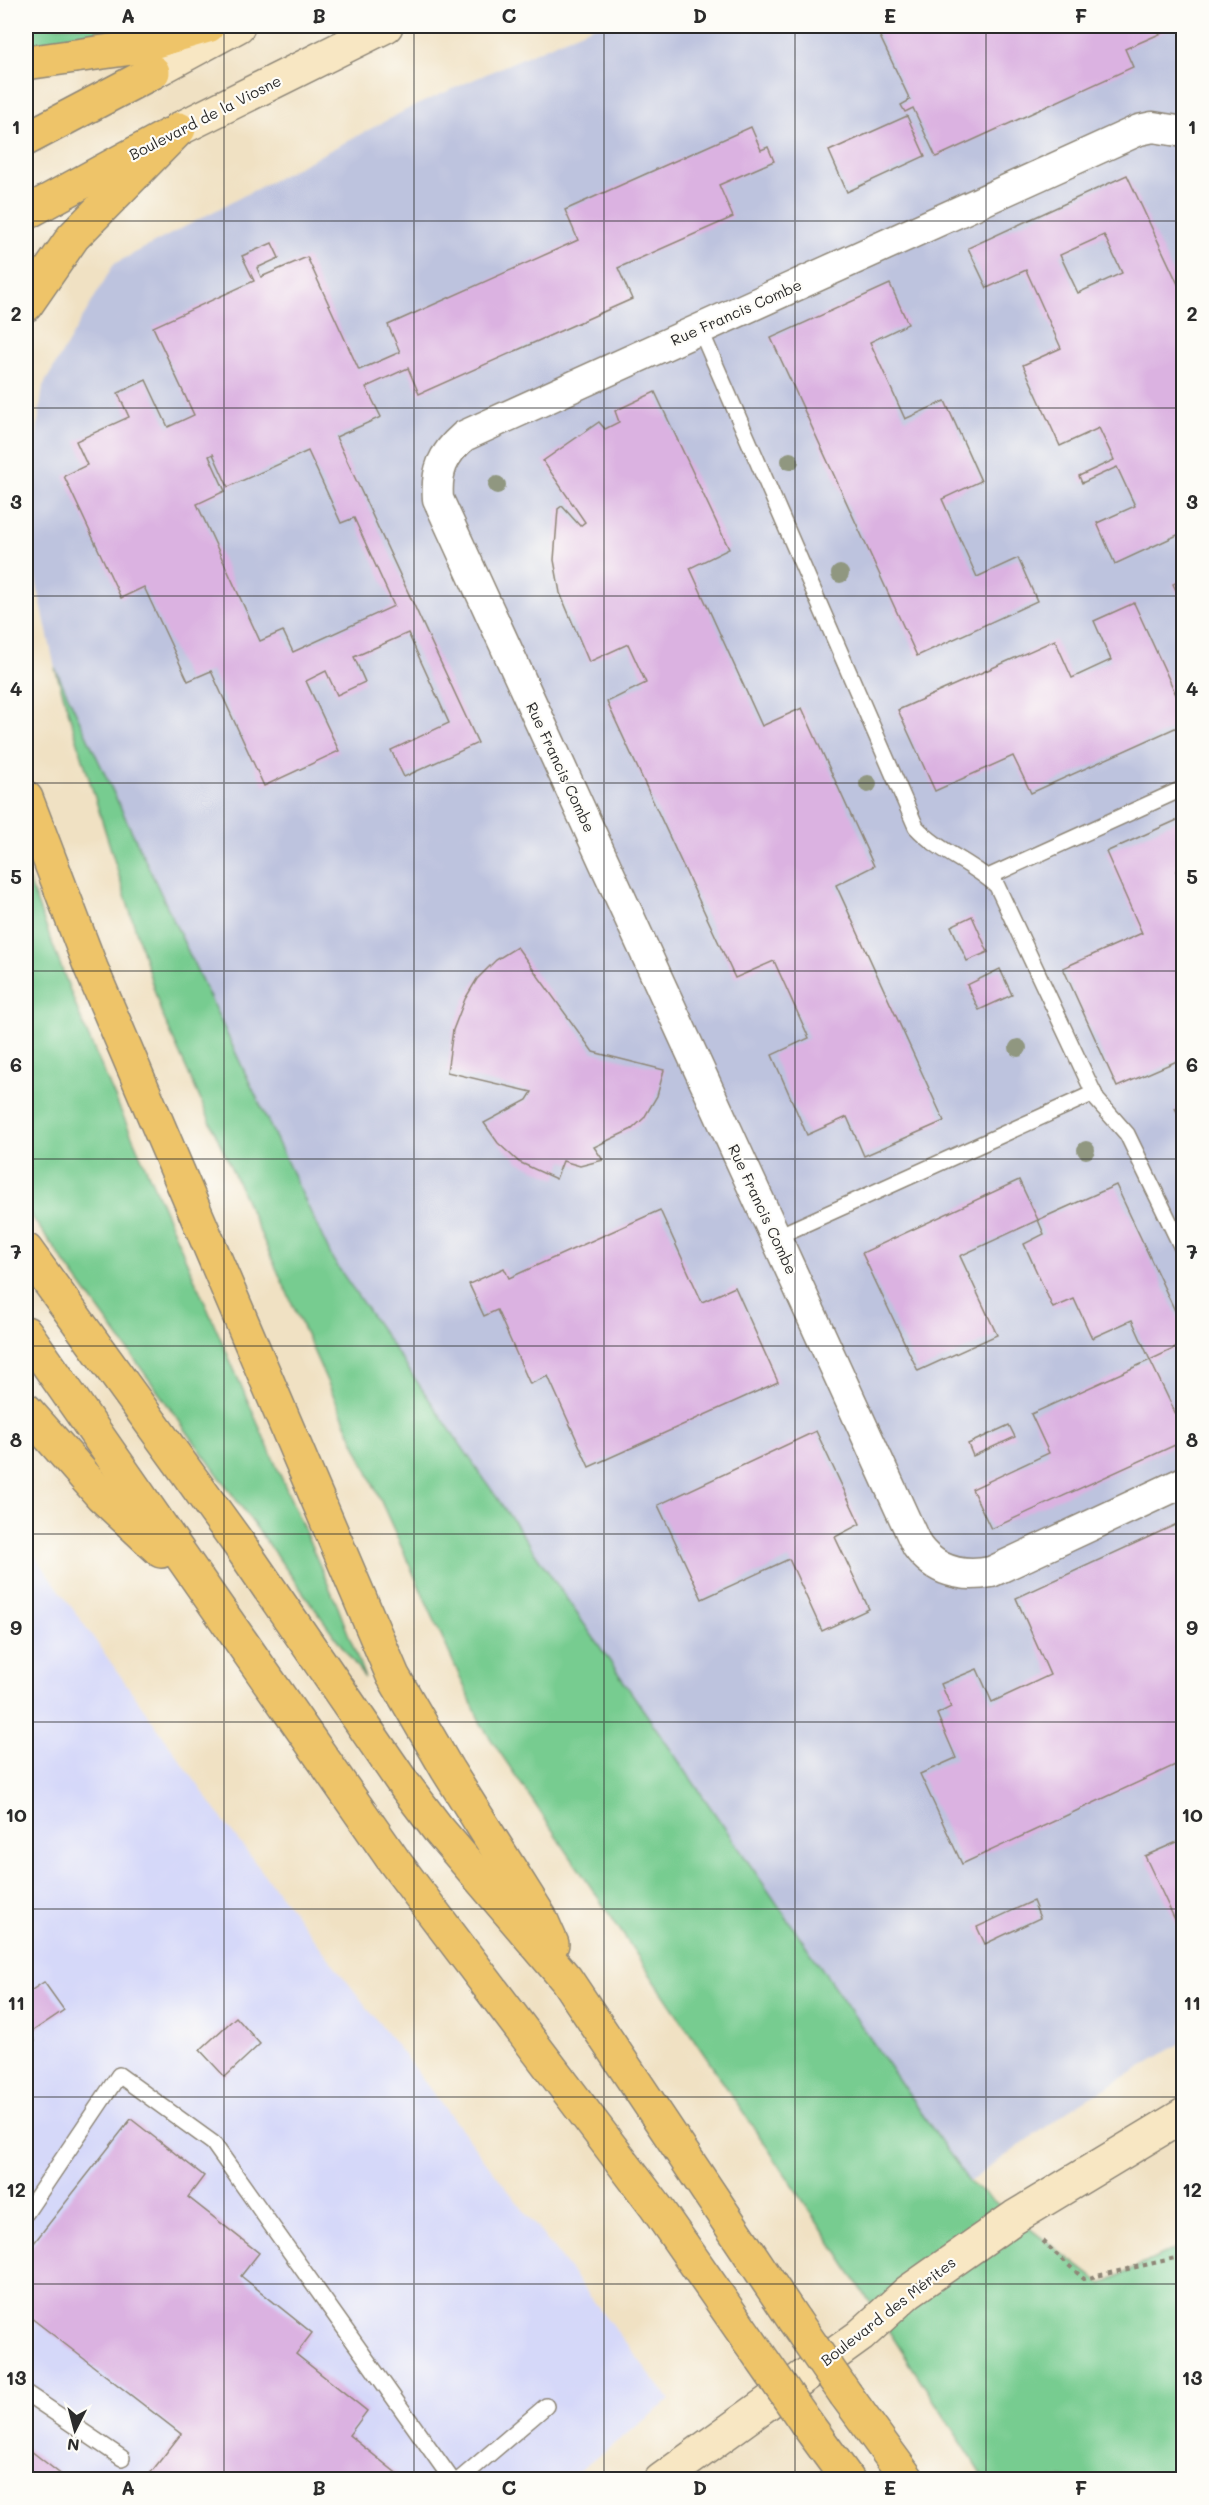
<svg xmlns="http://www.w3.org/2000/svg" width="1209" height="2505" font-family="Mali,sans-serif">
<rect width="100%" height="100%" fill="#fdfcf7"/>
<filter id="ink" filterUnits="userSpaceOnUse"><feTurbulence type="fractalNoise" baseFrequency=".0167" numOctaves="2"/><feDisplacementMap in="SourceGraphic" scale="12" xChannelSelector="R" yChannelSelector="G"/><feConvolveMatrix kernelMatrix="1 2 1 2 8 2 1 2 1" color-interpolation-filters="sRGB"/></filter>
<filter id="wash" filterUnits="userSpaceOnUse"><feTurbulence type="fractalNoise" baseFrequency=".008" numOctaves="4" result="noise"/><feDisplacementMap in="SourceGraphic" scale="24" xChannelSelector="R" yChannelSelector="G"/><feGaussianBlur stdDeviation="1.35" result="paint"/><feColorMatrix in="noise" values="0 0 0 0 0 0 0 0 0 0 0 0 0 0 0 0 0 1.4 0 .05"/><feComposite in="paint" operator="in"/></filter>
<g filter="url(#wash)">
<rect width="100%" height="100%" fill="#f0e1c3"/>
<!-- built -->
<path fill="#d5d8f9" d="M26 1543 230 1830 670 2400 569 2479H26Z"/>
<!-- industrial -->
<path fill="#bdc3de" d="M594 26H1183V2042L1074 2107 969 2182 333 1260 55 668 26 534V514L43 386 114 264 410 108Z"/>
<!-- green -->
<g fill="#77cc90" stroke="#517c5e" stroke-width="1.5">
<path d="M26 26H124L58 42 26 44Z"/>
<path d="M55 668 333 1260 969 2182 1102 2284 1183 2245V2479H985L825 2233 482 1726 161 1012Z"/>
<path d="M26 874 82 1022 338 1607 365 1678 26 1209Z"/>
</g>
<g id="blocks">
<!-- building -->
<g fill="#dbb2e1" fill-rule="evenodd">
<path d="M875 26H1178L1125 49 1133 67 936 157 913 108 905 112 901 105 910 100Z"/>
<path d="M907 116 925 156 847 192 829 151Z"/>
<path d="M751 127 761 150 768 147 774 161 719 185 733 217 618 268 632 299 419 394 408 368 366 387 381 417 336 437 478 743 404 777 391 750 449 723 408 633 354 657 365 682 337 695 326 671 306 681 339 751 264 786 211 671 188 681 144 587 121 598 64 476 87 465 76 441 129 417 118 393 146 380 168 427 194 415 153 327 254 281 242 256 272 243 279 258 257 268 261 277 307 257 359 370 400 352 388 325 578 240 565 210ZM308 451 341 523 354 518 394 606 293 652 283 631 260 641 197 504 225 491 209 456 213 454 228 487Z"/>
<path d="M1127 175 1184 297V532L1115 564 1097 523 1135 506 1117 467 1082 483 1079 476 1114 460 1099 428 1060 446 1023 365 1061 348 1026 270 987 288 968 248ZM1104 235 1122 273 1078 293 1060 255Z"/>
<path d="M890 284 908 324 870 342 905 419 945 401 981 481 942 499 977 577 1018 558 1037 601 917 656 771 338Z"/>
<path d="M655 392 729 549 690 568 762 726 802 708 874 866 836 885 944 1121 864 1156 847 1117 807 1135 772 1055 809 1038 774 961 735 978 607 702 646 683 628 644 589 662 560 593 554 560 558 509 562 506 580 526 585 522 543 461 599 422 605 429 619 422 615 411Z"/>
<path d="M1184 579V607L1173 584Z"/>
<path d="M1134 603 1184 712V724L1031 793 1013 756 935 791 898 710 1055 640 1072 678 1111 660 1094 621Z"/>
<path d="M1184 817V868L1176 871 1184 888V1008L1180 1010 1184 1018V1058L1117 1087 1063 968 1142 933 1106 852Z"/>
<path d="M972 916 988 952 967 961 951 926Z"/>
<path d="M517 947 593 1052 664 1070 657 1096 644 1118 632 1129 594 1147 603 1160 580 1166 563 1161 556 1179 519 1162 498 1143 484 1123 527 1100 532 1092 447 1072 453 1030 465 999 477 979 496 960Z"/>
<path d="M1000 969 1012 995 979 1010 967 985Z"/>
<path d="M1184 1105V1126L1175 1108Z"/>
<path d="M1019 1180 1038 1220 960 1256 997 1335 918 1371 862 1253Z"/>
<path d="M1116 1185 1184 1330V1344L1150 1360 1132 1320 1092 1338 1074 1299 1053 1308 1024 1244 1044 1234 1038 1220Z"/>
<path d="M660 1210 702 1302 735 1287 778 1382 589 1467 548 1376 530 1384 497 1310 484 1316 469 1284 504 1268 509 1278Z"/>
<path d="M1150 1360 1184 1431V1441L991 1529 972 1489 1049 1453 1031 1414Z"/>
<path d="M1009 1425 1015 1437 973 1456 968 1444Z"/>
<path d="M816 1431 860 1524 835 1537 869 1609 822 1631 789 1559 702 1599 658 1505Z"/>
<path d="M1177 1524 1184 1538V1761L962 1864 920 1774 956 1758 937 1714 951 1707 941 1684 977 1669 992 1702 1050 1675 1016 1598Z"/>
<path d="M1184 1839V1939L1145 1856Z"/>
<path d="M1033 1901 1040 1918 985 1944 977 1927Z"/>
<path d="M44 1982 64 2010 30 2033 35 2041 26 2048V1994Z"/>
<path d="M236 2017 260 2044 225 2077 200 2050Z"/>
<path d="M131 2119 204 2176 188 2197 259 2253 241 2276 312 2333 296 2354 367 2411 349 2435 405 2480H145L181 2434 26 2314V2253Z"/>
<path d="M26 2447 68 2480H26Z"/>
</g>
</g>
</g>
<g filter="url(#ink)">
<use href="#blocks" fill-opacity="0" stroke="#8e8677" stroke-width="1.5"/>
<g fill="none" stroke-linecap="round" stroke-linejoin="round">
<defs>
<g id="lane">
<path d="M700 329 916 827C939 852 973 863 997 886L1097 1100 1127 1134 1184 1252"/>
<path d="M988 877 1184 788"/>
<path d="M776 1237 1094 1093"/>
<path d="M26 2213 119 2075 213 2143 452 2480"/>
<path d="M26 2393 122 2458"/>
<path d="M459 2480 546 2406"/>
</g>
<path id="street" d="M1184 132 1153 127 1139 130 464 436C442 455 436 471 438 499L917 1546C935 1571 961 1578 991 1572L1184 1482"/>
<g id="secondary">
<path d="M153 72 238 26"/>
<path d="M179 129 386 26"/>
<path d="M661 2480 860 2336 908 2292 1015 2217 1184 2115"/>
</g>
<g id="primary">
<path d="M26 139 153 72"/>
<path d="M26 213 169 135"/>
</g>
<g id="highway">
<path d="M26 63 132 48 208 26"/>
<path d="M26 305 73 237 179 129"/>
<path d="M26 798 91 968 393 1676 447 1769 540 1917 552 1944"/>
<path d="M26 1250 238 1543 403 1783 438 1829 566 1979 794 2320"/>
<path d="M26 1333 394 1861 656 2207 750 2342"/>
<path d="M26 1410 102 1496 161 1551"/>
<path d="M846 2395 908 2480"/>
<path d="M807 2424 848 2480"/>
</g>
</defs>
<!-- lane casing -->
<use href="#lane" stroke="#8e8677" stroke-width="18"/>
<!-- street casing -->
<use href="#street" stroke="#8e8677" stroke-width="33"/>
<!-- secondary casing -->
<use href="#secondary" stroke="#8e8677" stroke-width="36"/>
<!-- primary casing -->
<use href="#primary" stroke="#8e8677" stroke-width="36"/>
<!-- highway casing -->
<use href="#highway" stroke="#8e8677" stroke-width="36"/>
<!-- path -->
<path stroke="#8e8677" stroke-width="4" stroke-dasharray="4.5 4.5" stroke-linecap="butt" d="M1042 2241 1084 2279 1184 2256"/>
<!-- lane -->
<use href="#lane" stroke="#fff" stroke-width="15"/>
<!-- street -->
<use href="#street" stroke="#fff" stroke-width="30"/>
<!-- secondary -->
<use href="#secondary" stroke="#f8e7c3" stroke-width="33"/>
<!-- primary -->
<use href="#primary" stroke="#eec469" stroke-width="33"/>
<!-- highway -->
<use href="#highway" stroke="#eec469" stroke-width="33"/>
<defs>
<g id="highway-bridge">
<path d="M794 2320 846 2395"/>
<path d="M750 2342 807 2424"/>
</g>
</defs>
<!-- highway-bridge casing -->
<use href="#highway-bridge" stroke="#8e8677" stroke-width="36" stroke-linecap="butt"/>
<!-- highway-bridge -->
<use href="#highway-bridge" stroke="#eec469" stroke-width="33"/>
</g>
<!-- trees -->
<g fill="#909780">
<circle cx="790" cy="461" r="9"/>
<circle cx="497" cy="485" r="9"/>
<circle cx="840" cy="574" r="9"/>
<circle cx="868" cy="784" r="9"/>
<circle cx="1018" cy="1048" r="9"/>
<circle cx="1086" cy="1150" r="9"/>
</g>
</g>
<!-- grid -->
<path fill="none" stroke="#2b2b2b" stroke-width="1.5" stroke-opacity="0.55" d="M224 26V2480M414 26V2480M604 26V2480M795 26V2480M986 26V2480M26 221H1184M26 408H1184M26 596H1184M26 783H1184M26 971H1184M26 1159H1184M26 1346H1184M26 1534H1184M26 1722H1184M26 1909H1184M26 2097H1184M26 2284H1184"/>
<g text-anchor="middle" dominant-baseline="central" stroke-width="4.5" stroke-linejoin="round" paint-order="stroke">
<!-- street labels -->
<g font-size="15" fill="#2b2b2b" stroke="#fdfcf7">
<text transform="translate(205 117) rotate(-27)">Boulevard de la Viosne</text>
<text transform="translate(736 312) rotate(-24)">Rue Francis Combe</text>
<text transform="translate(561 767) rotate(65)">Rue Francis Combe</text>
<text transform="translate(763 1209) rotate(65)">Rue Francis Combe</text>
<text transform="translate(888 2311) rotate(-38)">Boulevard des Mérites</text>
</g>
</g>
<!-- margin -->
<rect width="1209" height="2505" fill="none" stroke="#fdfcf7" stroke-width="66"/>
<!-- north arrow -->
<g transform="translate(75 2430) rotate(186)" stroke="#fdfcf7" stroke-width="4.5" paint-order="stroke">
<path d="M0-4.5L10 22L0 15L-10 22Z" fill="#2b2b2b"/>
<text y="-9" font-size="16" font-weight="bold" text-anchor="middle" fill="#2b2b2b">N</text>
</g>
<rect x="33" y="33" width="1143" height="2439" fill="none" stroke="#2b2b2b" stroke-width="2"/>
<g font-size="20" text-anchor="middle" font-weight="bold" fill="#2b2b2b">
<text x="128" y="23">A</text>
<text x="319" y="23">B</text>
<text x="509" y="23">C</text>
<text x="700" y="23">D</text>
<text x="890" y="23">E</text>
<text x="1081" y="23">F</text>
<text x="16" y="134">1</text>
<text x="1192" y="134">1</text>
<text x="16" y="321">2</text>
<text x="1192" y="321">2</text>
<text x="16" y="509">3</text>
<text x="1192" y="509">3</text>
<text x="16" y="696">4</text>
<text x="1192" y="696">4</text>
<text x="16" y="884">5</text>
<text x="1192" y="884">5</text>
<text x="16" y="1072">6</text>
<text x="1192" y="1072">6</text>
<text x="16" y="1259">7</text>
<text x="1192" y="1259">7</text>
<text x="16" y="1447">8</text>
<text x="1192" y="1447">8</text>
<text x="16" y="1635">9</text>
<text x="1192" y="1635">9</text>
<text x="16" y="1822">10</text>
<text x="1192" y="1822">10</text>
<text x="16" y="2010">11</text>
<text x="1192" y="2010">11</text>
<text x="16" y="2197">12</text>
<text x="1192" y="2197">12</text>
<text x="16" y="2385">13</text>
<text x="1192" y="2385">13</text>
<text x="128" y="2495">A</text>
<text x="319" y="2495">B</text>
<text x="509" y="2495">C</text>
<text x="700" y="2495">D</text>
<text x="890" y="2495">E</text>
<text x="1081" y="2495">F</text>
</g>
</svg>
